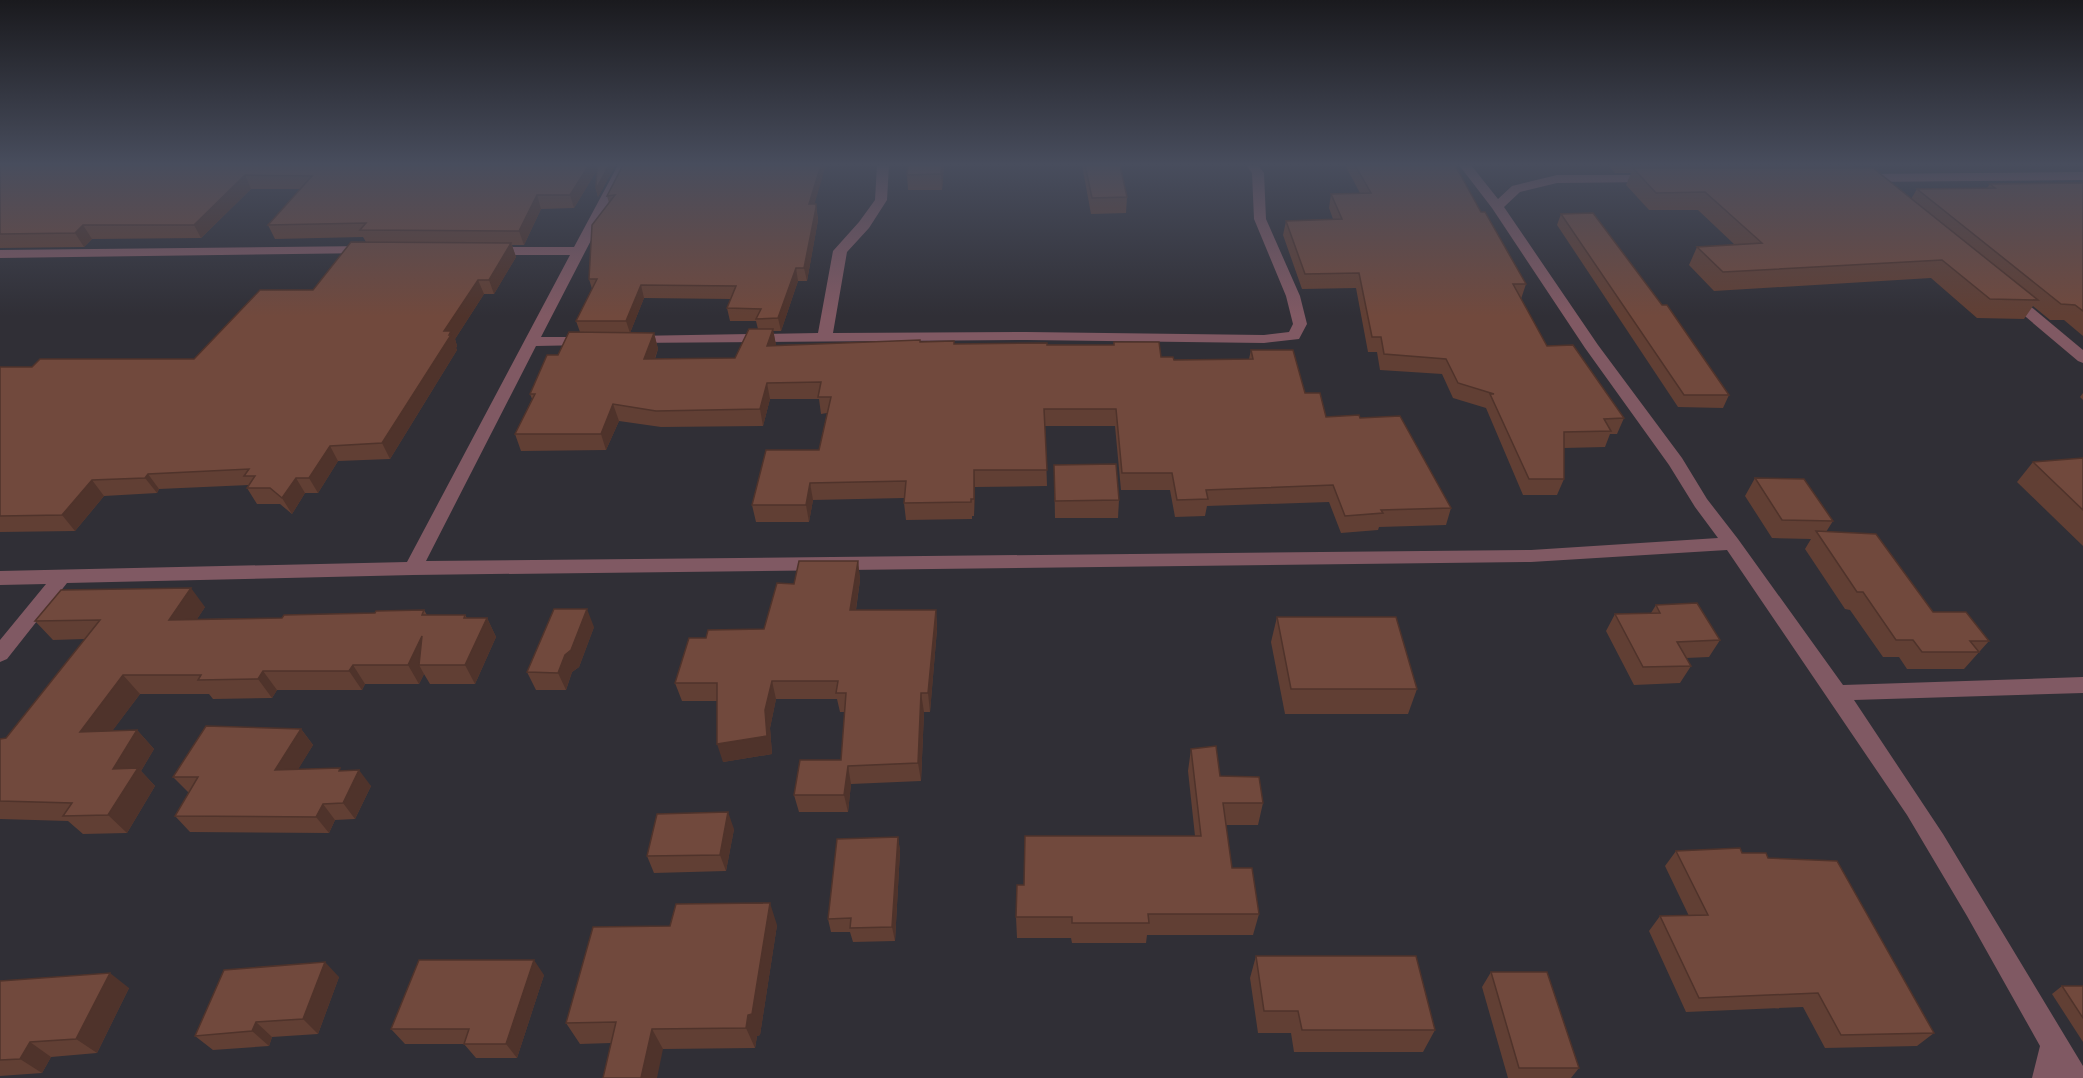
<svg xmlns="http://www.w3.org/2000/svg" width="2083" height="1078" font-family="Jost,sans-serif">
<rect width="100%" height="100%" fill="#302f36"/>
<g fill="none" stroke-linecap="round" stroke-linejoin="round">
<!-- street -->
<g fill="#805963" fill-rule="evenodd">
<path d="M618 165H630L541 337H587L594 341 587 345 536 346 426 561 1531 550 1718 538 1695 507 1669 465 1585 348 1492 208 1459 165H1471L1498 199 1512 186 1557 175H1656L1658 178 1652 182 1557 183 1520 192 1504 207 1598 345 1682 458 1707 499 1738 539 1843 685 2083 677V693L1854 700 1943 834 2083 1066V1078H2032L2040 1046 1967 916 1907 815 1727 550 1531 562 413 575 67 583 7 659 0 662V640L46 584 0 585V571L407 562 570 255H491L484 251 491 247H574Z"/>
<path d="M877 165H889L887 200 869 228 847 252 833 333 1027 332 1264 335 1289 332 1293 324 1286 296 1254 219 1252 173 1246 165H1258L1264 173 1266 219 1300 296 1307 324 1299 339 1264 343 1027 340 627 343 625 340 632 336 818 333 833 251 859 222 875 200Z"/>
<path d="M2083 172V180L1863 182 1857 178 1863 174Z"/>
<path d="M367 246 374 250 372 253 0 258V250Z"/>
<path d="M2012 294 2017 295 2083 350V363L2078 361 2007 301 2005 298 2007 295Z"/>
</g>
</g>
<!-- wall -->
<g fill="#613f34" fill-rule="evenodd">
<path d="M0 165H614L615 166 598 197 596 189 597 170 574 208 541 209 524 245H512L516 257 494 294H484L455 339 457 346 456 348 457 350 390 459 338 461 318 493H305L292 514 280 504H257L247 488 249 485 159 489 157 493 104 496 75 531 0 532V367H32L194 359 313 290 366 242 363 237 275 239 268 225 300 189H251L201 238 92 239 84 247 0 248Z"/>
<path d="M908 165H944L942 190H908L907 175Z"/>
<path d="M1082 165H1120L1127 197 1126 213 1091 214Z"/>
<path d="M1345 165H1455L1481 212 1526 284 1521 299 1547 346 1624 418 1617 434H1610L1605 447 1564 448V479L1557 495H1523L1486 408 1453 398 1442 374 1380 370 1377 352H1368L1356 288 1302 289 1283 235 1286 221 1333 219 1329 208 1331 194 1360 193Z"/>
<path d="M1608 165H1854L1852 168 1911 199 1917 189 1987 188 1990 184 2083 183V336L2064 320H2050L2033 306 2024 319 1977 318 1931 278 1714 291 1689 265 1697 247 1735 245 1698 210H1649L1626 185 1631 173H1615Z"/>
<path d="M607 196 816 204 818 220 807 281H798L781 331H773L776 345 921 342 954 344 1113 345 1114 342 1161 357 1174 360 1249 359 1251 350 1305 393 1326 417 1360 418 1451 508 1446 525 1379 527 1378 530 1341 533 1329 502 1207 506 1205 516 1175 517 1170 490H1121L1115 426H1045L1047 486 975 487 974 516H972V519L906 520 904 503V498L813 500 809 522H756L752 505 819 450 827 413 821 414 819 399H770L763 426 661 427 619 421 606 450 521 451 515 434 532 399 530 394 558 355 580 332 576 321 592 289 589 279 609 203ZM644 298 731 299 727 308 730 321H756L758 329 735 358 655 359 658 349 654 333H630Z"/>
<path d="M1561 214 1729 395 1723 408 1678 407 1557 225Z"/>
<path d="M2083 393V400L2080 397Z"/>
<path d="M2083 458V546L2017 482 2033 462Z"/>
<path d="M1054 465 1119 500 1118 518H1055Z"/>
<path d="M1755 478 1833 521 1826 532 1933 612 1989 641 1964 669H1907L1899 657H1883L1850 610 1845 609 1805 549 1811 539 1772 538 1745 496Z"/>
<path d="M858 561 860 580 856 610H936L937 629 930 712H924L921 781 851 784 848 812H799L794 795 841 760 845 712H840L837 699H776L770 728 772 754 723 762 717 701H682L675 683 706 638 764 629 794 584Z"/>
<path d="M1656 605 1720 640 1709 657 1686 658 1691 666 1680 683 1634 685 1606 631 1615 614 1651 613Z"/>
<path d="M205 607 197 619 282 618 424 610 427 615H465L467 618H487L496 637 475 684H430L424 674 419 684H365L362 690H277L272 698 213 699 209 694H140L112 731 137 730 154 749 141 771 155 786 127 833 83 834 68 821 0 819V739L6 738 85 639 53 640 35 621Z"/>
<path d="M1277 617 1417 689 1408 714H1285L1271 642Z"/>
<path d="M594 627 579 667 572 672 566 690H536L527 672Z"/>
<path d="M301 729 313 745 298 769 342 771 371 786 355 819 335 820 329 833 190 832 175 816 189 793 173 777Z"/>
<path d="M1191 749 1220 776 1263 803 1258 825H1226L1232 868 1259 914 1253 935H1147L1146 943H1072L1071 938H1017L1016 917 1024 885 1195 836 1188 771Z"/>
<path d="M734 829 726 871 654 873 647 856Z"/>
<path d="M898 837 900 851 895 941 853 942 850 932H831L828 919Z"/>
<path d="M1676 851 1742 853 1768 858 1934 1033 1917 1046 1825 1048 1803 1007 1686 1012 1649 931 1660 916H1689L1665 866Z"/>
<path d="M777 925 760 1035 757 1036 755 1048 663 1049 611 1043 580 1044 566 1023Z"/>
<path d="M1256 956 1435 1030 1423 1052H1294L1291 1033H1258L1250 978Z"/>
<path d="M1491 972 1579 1068 1571 1078H1508L1482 987Z"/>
<path d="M544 975 517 1058H476L464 1044H405L391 1029Z"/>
<path d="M339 977 318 1034 272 1037 269 1046 213 1050 195 1036Z"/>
<path d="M0 981 129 988 97 1053 51 1057 42 1073 0 1076Z"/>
<path d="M2062 986H2083V1042L2052 994Z"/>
</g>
<!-- shaded-wall -->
<g fill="#4f332b">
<path d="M589 165H599V167L574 208 570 195Z"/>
<path d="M609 165H614L615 166 598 197 596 189Z"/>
<path d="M821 165H826L811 216 809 204Z"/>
<path d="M942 165H944L942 190 941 174Z"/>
<path d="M245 175 251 189 201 238 194 225Z"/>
<path d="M537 195 541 209 524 245 519 231Z"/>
<path d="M816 208 818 220 807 281 804 268Z"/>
<path d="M83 225 92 239 84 247 75 233Z"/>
<path d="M511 243 516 257 494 294 489 280Z"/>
<path d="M796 268 798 281 781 331 778 318Z"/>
<path d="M478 280 484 294 455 339 457 346 456 348 457 350 390 459 382 443 444 331Z"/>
<path d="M641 285 644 298 630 333 626 321Z"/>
<path d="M773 329 776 345 767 346Z"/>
<path d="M654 333 658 349 648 376 644 359Z"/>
<path d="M767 383 770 399 763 426 760 409Z"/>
<path d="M613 404 619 421 606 450 601 434Z"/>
<path d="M330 446 338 461 318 493 309 478Z"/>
<path d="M974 470 975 487 974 516Z"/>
<path d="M148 474 159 489 157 493 145 478Z"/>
<path d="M296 478 305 493 292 514 282 498Z"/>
<path d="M92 480 104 496 75 531 62 515Z"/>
<path d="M810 483 813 500 809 522 806 505Z"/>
<path d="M858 561 860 580 853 629 850 610Z"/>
<path d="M191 588 205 607 184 639 169 620Z"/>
<path d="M587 609 594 627 579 667 572 672 566 690 558 673 565 655Z"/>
<path d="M936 610 937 629 930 712 928 693Z"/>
<path d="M487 618 496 637 475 684 465 665Z"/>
<path d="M422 636 419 665 424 674 419 684 408 665Z"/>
<path d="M353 665 365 684 362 690 349 671Z"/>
<path d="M263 671 277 690 272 698 258 679Z"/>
<path d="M123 675 140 694 98 750 80 732Z"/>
<path d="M772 681 776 699 770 728 772 754 723 762 717 744 765 710Z"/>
<path d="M921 693 924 712 921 781 918 763Z"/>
<path d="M301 729 313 745 288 786 275 770Z"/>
<path d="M137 730 154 749 141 771 155 786 127 833 108 815 113 769Z"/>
<path d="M848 766 851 784 848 812 844 795Z"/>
<path d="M359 770 371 786 355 819 343 803Z"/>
<path d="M323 804 335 820 329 833 316 817Z"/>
<path d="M728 812 734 829 726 871 720 855Z"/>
<path d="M898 837 900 851 895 941 892 927Z"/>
<path d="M770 903 777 925 760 1035 757 1036 755 1048 746 1028Z"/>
<path d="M534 960 544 975 517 1058 506 1044Z"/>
<path d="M325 962 339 977 318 1034 303 1019Z"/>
<path d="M110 973 129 988 97 1053 76 1039Z"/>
<path d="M256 1022 272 1037 269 1046 252 1031Z"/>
<path d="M652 1029 663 1049 657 1078H641Z"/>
<path d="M30 1042 51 1057 42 1073 20 1059Z"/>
</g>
<!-- building -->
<g fill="#71493d" stroke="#4f332b" stroke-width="1.5">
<path d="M0 165H589L570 195H537L519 231 360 230 366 223 268 225 312 176 245 175 194 225H83L75 233 0 234Z"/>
<path d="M597 165H609L596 189Z"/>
<path d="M623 165H821L809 204H816V208L804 268H796L778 318 756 319 761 309 727 308 736 286 641 285 626 321H576L597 279H589L592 225 615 195 607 196Z"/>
<path d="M908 165H942L941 174 907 175Z"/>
<path d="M1085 165H1120L1127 197 1092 198Z"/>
<path d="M1355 165H1455L1481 212H1485L1526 284H1513L1547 346 1573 345 1624 418 1604 419 1611 431 1564 432V479H1529L1490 394H1494L1458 383 1446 359 1384 354 1381 337H1372L1359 273 1305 274 1286 221 1342 219 1331 194 1371 193Z"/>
<path d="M1633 168H1873L2038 300 1990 299 1942 260 1723 272 1697 247 1762 243 1705 192 1656 193Z"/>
<path d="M2083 183V311L2075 305 2061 304 1917 189 1995 188 1990 184Z"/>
<path d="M1593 213 1662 305H1667L1729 395H1684L1561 214Z"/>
<path d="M351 242 511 243 489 280H478L444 331H451L449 335H451L382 443 330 446 309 478H296L282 498 270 488H247L255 476H244L249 469 148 474 145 478 92 480 62 515 0 516V367H32L40 359H194L260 290H313Z"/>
<path d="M749 329H773L767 346 920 340V342L954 341V344L1047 343V345H1114V342H1159L1161 357H1173L1174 360 1253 359 1251 350H1293L1305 393H1320L1326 417 1359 415 1360 418 1400 416 1451 508 1381 510 1383 513 1345 516 1333 485 1206 490 1208 499 1177 500 1172 473H1122L1116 409H1044L1047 470H974V499H971V502L904 503 906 481 810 483 806 505H752L766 450H819L831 397H818L821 382 767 383 760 409 656 411 613 404 601 434H515L535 394H530L547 355H558L569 332 654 333 644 359 735 358Z"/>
<path d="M2083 458V510L2033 462Z"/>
<path d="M1116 464 1119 500 1055 501 1054 465Z"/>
<path d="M1755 478 1804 479 1833 521 1782 520Z"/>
<path d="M1816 531 1876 534 1933 612H1966L1989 641H1970L1979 652H1922L1913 640H1896L1863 592H1857Z"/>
<path d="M799 561H858L850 610H936L928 693H921L918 763 848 766 844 795H794L800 760H841L846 693H836L838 681H772L765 710 767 736 717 744V683H675L689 638H706L708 630 764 629 777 583 794 584Z"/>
<path d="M191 588 169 620 282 618 284 615 375 613 376 611 424 610 422 615H465L464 618H487L465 665H419L422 636 408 665H353L349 671H263L258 679 198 680 201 675H123L80 732 137 730 113 769 138 768 108 815 63 816 72 803 0 801V739L6 738 100 620 35 621 61 590Z"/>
<path d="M1697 603 1720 640 1677 642 1691 666 1643 667 1615 614 1660 613 1656 605Z"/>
<path d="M554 609H587L571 650 565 655 558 673 527 672Z"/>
<path d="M1277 617H1396L1417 689H1291Z"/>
<path d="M206 726 301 729 275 770 340 768 339 771 359 770 343 803 323 804 316 817 175 816 198 777H173Z"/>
<path d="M1216 746 1220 776 1259 777 1263 803H1223L1232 868H1252L1259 914H1148L1149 923H1072V917H1016L1017 885H1024L1025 836H1201L1191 749Z"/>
<path d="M728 812 720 855 647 856 657 814Z"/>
<path d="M898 837 892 927 850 928 851 918 828 919 837 839Z"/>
<path d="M1740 848 1742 853H1766L1768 858 1837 861 1934 1033 1841 1035 1818 993 1699 998 1660 916 1708 915 1676 851Z"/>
<path d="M770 903 752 1014 748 1015 746 1028 652 1029 641 1078H603L616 1022 566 1023 593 927 670 926 676 904Z"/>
<path d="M1256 956H1416L1435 1030H1302L1298 1011H1264Z"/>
<path d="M419 960H534L506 1044H464L469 1029H391Z"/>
<path d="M325 962 303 1019 256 1022 252 1031 195 1036 224 970Z"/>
<path d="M1491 972H1547L1579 1068H1519Z"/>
<path d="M110 973 76 1039 30 1042 20 1059 0 1060V981Z"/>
<path d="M2062 986H2083V1018Z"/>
</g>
<!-- sky -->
<linearGradient id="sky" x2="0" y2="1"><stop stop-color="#1a1a1e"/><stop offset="0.52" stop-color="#484d5d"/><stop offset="1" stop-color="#484d5d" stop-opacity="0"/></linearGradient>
<rect width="2083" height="316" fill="url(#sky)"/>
</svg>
